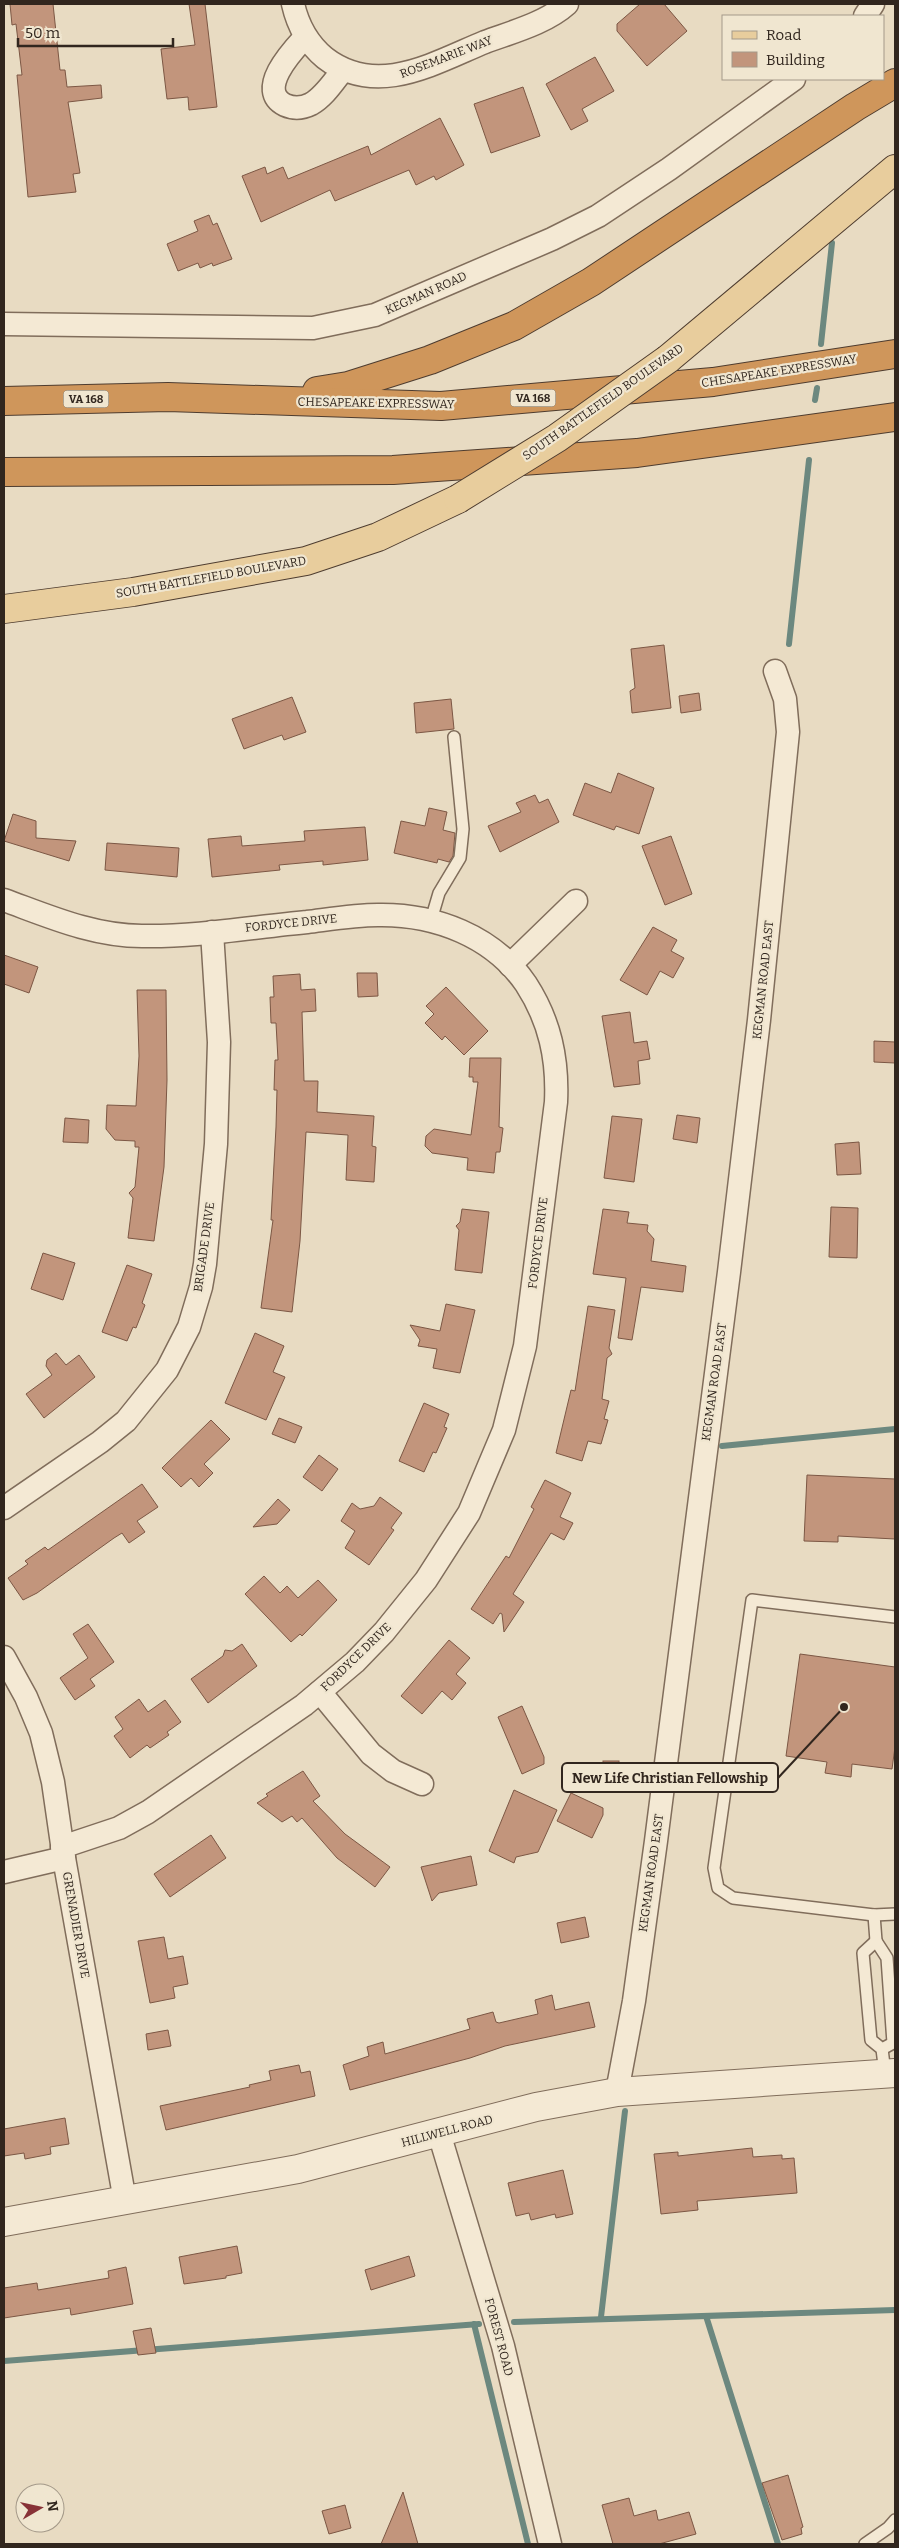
<svg xmlns="http://www.w3.org/2000/svg" width="899" height="2548" font-family="Bitter,serif">
<rect width="100%" height="100%" fill="#e8dbc2"/>
<g fill="none" stroke-linecap="round" stroke-linejoin="round">
<!-- stream -->
<g stroke="#6c887f" stroke-width="6">
<path d="M821 344 832 243"/>
<path d="M815 400 817 388"/>
<path d="M789 644 809 460"/>
<path d="M722 1446 895 1429"/>
<path d="M706 2316 778 2544"/>
<path d="M601 2317 625 2111"/>
<path d="M514 2322 895 2310"/>
<path d="M474 2324 528 2544"/>
<path d="M4 2361 479 2324"/>
</g>
</g>
<!-- building -->
<g fill="#c2957c" stroke="#7c5744">
<path d="M10 4H53L60 70H65L67 87 101 85 102 98 68 102 80 173 73 174 76 192 28 197 17 75H22L16 24 12 25Z"/>
<path d="M189 4H205L217 107 189 110 188 97 167 99 161 49 195 45Z"/>
<path d="M640 4H664L687 31 647 66 617 31V24Z"/>
<path d="M595 57 614 91 582 109 588 121 571 130 546 84Z"/>
<path d="M523 87 540 136 491 153 474 104Z"/>
<path d="M440 118 464 165 436 180 434 176 416 185 409 170 335 201 330 190 261 222 242 176 265 167 267 174 283 167 288 179 368 146 371 155Z"/>
<path d="M209 215 213 225 217 223 232 259 213 266 212 263 200 268 198 263 178 271 167 244 198 231 194 221Z"/>
<path d="M664 645 671 708 632 713 630 691 635 688 631 649Z"/>
<path d="M699 693 701 710 681 713 679 696Z"/>
<path d="M292 697 306 732 284 740 282 735 244 749 232 719Z"/>
<path d="M451 699 454 729 416 733 414 703Z"/>
<path d="M618 773 654 788 639 834 616 826 614 830 573 815 585 783 611 793Z"/>
<path d="M535 795 539 803 548 799 559 822 500 852 488 826 521 812 516 803Z"/>
<path d="M429 808 447 812 443 830 455 833 453 856 449 862 438 859 437 863 394 853 401 821 425 826Z"/>
<path d="M13 814 36 821V838L76 841 69 861 4 841Z"/>
<path d="M365 827 368 860 323 865V861L279 865 280 870 212 877 208 839 241 836 242 846 305 841 304 831Z"/>
<path d="M671 836 692 894 665 905 642 846Z"/>
<path d="M107 843 179 848 177 877 105 870Z"/>
<path d="M653 927 677 940 671 951 684 958 673 978 660 971 647 995 620 980Z"/>
<path d="M4 955 38 967 29 993 4 984Z"/>
<path d="M357 973H377L378 996 358 997Z"/>
<path d="M300 974 301 990 315 989 316 1011 302 1012 304 1081H318L317 1112 374 1116 372 1146 376 1147 374 1182 346 1180 348 1135 306 1132 300 1241 292 1312 261 1308 273 1220H271L276 1127 277 1090H274L275 1060H278L276 1023H271L270 997H274L273 976Z"/>
<path d="M446 987 488 1031 464 1055 445 1036 442 1040 425 1023 434 1014 426 1006Z"/>
<path d="M137 990H166L167 1080 164 1167 154 1241 128 1238 133 1198 129 1193 135 1187 139 1147H135V1141L115 1140 106 1129 107 1105 136 1106 139 1056Z"/>
<path d="M630 1012 634 1043 647 1041 650 1059 638 1061 640 1084 614 1087 602 1016Z"/>
<path d="M874 1041 895 1042V1063L874 1062Z"/>
<path d="M470 1058H501L499 1127 503 1128 500 1152H496L494 1173 467 1170 468 1158 432 1153 425 1146 426 1136 434 1129 471 1135 478 1082H473V1077H469Z"/>
<path d="M677 1115 700 1118 697 1143 673 1139Z"/>
<path d="M612 1116 642 1119 634 1182 604 1178Z"/>
<path d="M65 1118 89 1120 88 1143 63 1142Z"/>
<path d="M859 1142 861 1174 837 1175 835 1144Z"/>
<path d="M831 1207 858 1208 857 1258 829 1257Z"/>
<path d="M462 1209 489 1212 482 1273 455 1270 459 1230 456 1226 460 1222Z"/>
<path d="M603 1209 629 1212 627 1223 648 1225 647 1231 654 1239 651 1261 686 1266 683 1292 641 1287 632 1340 618 1338 626 1278 593 1274Z"/>
<path d="M43 1253 75 1263 63 1300 31 1289Z"/>
<path d="M127 1265 152 1274 142 1303 145 1305 136 1328 133 1327 127 1341 102 1332Z"/>
<path d="M446 1304 475 1310 460 1373 433 1368 437 1349 418 1346 420 1340 410 1325 440 1331Z"/>
<path d="M588 1306 615 1310 609 1348 612 1354 607 1358 602 1399 609 1401 604 1419 608 1420 601 1444 588 1441 582 1461 556 1453 571 1390 575 1391Z"/>
<path d="M255 1333 284 1346 273 1372 285 1377 266 1420 225 1403Z"/>
<path d="M56 1353 66 1365 79 1355 95 1377 44 1418 26 1394 52 1375 46 1366 47 1360Z"/>
<path d="M424 1403 449 1414 444 1427 447 1428 436 1453 433 1452 424 1472 399 1461Z"/>
<path d="M279 1418 302 1427 295 1443 272 1434Z"/>
<path d="M211 1420 230 1439 204 1464 213 1473 199 1487 191 1478 181 1487 162 1468Z"/>
<path d="M319 1455 338 1469 322 1491 303 1477Z"/>
<path d="M807 1475 895 1479V1539L838 1536V1542L804 1541Z"/>
<path d="M545 1480 571 1493 560 1517 573 1523 564 1540 551 1533 513 1594 524 1602 504 1632 502 1614 500 1613 493 1624 471 1609 506 1556 509 1558 534 1509 531 1507Z"/>
<path d="M142 1484 158 1507 137 1521 145 1532 129 1543 122 1533 114 1538 37 1593 23 1600 8 1578 28 1564 25 1561 45 1547 48 1550Z"/>
<path d="M380 1497 402 1513 391 1528 394 1530 369 1565 345 1548 355 1531 341 1521 352 1503 360 1509 374 1506Z"/>
<path d="M278 1499 290 1510 277 1524 253 1527Z"/>
<path d="M264 1576 280 1593 287 1586 298 1598 318 1580 337 1600 302 1636 300 1634 291 1642 245 1594Z"/>
<path d="M88 1624 114 1662 90 1679 95 1686 75 1700 60 1678 88 1658 73 1634Z"/>
<path d="M449 1640 470 1658 456 1674 466 1683 452 1700 442 1691 422 1714 401 1696Z"/>
<path d="M242 1644 257 1666 208 1703 191 1679 223 1656 225 1650 232 1651Z"/>
<path d="M800 1654 895 1667V1747L892 1769 852 1764 851 1777 825 1773 827 1762 786 1756Z"/>
<path d="M139 1699 148 1712 165 1700 181 1722 167 1732 169 1735 150 1748 147 1745 130 1758 114 1736 123 1729 115 1717Z"/>
<path d="M522 1706 544 1757V1764L522 1774 498 1717Z"/>
<rect x="603" y="1761" width="16" height="17"/>
<path d="M303 1771 320 1796 313 1801 345 1834 390 1867 375 1887 337 1858 302 1818 297 1822 292 1816 282 1822 257 1803 268 1796 266 1794Z"/>
<path d="M514 1790 557 1810 538 1852 516 1857 514 1863 489 1851Z"/>
<path d="M571 1793 603 1808V1815L592 1838 557 1821Z"/>
<path d="M211 1835 226 1858 170 1897 154 1874Z"/>
<path d="M471 1856 477 1885 439 1893 432 1901 421 1867Z"/>
<path d="M585 1917 589 1937 561 1943 557 1923Z"/>
<path d="M164 1937 168 1959 183 1956 188 1984 173 1987 175 1998 150 2003 138 1941Z"/>
<path d="M552 1995 555 2010 589 2002 595 2027 505 2046 470 2058 350 2090 343 2065 369 2056 367 2047 383 2042 385 2054 470 2029 467 2019 493 2012 496 2022 499 2023 538 2014 535 2000Z"/>
<path d="M168 2030 171 2046 148 2050 146 2034Z"/>
<path d="M299 2065 301 2073 310 2071 315 2096 166 2130 160 2106 250 2087 249 2085 271 2080 269 2071Z"/>
<path d="M65 2118 69 2144 50 2147 51 2154 25 2159 24 2153 4 2156V2129Z"/>
<path d="M752 2148 753 2157 782 2155V2159L794 2158 797 2193 697 2201 698 2210 661 2214 654 2154 678 2152V2156Z"/>
<path d="M563 2170 573 2214 556 2218 555 2214 531 2220 529 2213 516 2216 508 2183Z"/>
<path d="M237 2246 242 2273 226 2276V2278L184 2284 179 2257Z"/>
<path d="M409 2256 415 2276 371 2290 365 2270Z"/>
<path d="M126 2267 133 2304 71 2315 70 2308 4 2318V2288L37 2283 38 2290 109 2278 108 2271Z"/>
<path d="M151 2328 156 2353 138 2355 133 2331Z"/>
<path d="M788 2475 803 2527 801 2528 802 2534 782 2540 762 2483Z"/>
<path d="M403 2492 418 2544H381Z"/>
<path d="M629 2498 634 2516 656 2510 658 2520H660L689 2512 696 2534 659 2544H613L602 2505Z"/>
<path d="M345 2505 351 2528 329 2534 322 2511Z"/>
</g>
<g fill="none" stroke-linecap="round" stroke-linejoin="round">
<defs>
<g id="service">
<path d="M431 920 439 893 460 858 463 829 454 737"/>
<path d="M895 1617 752 1600 714 1868 718 1888 733 1898 874 1915 895 1914"/>
<path d="M874 1915 876 1941"/>
<path d="M882 2049 893 2043 887 1958 876 1941 863 1953 871 2040 882 2049 885 2073"/>
<path d="M865 2544 888 2528 895 2520"/>
</g>
<g id="minor">
<path d="M293 4C298 26 308 44 325 58 377 98 434 63 485 42 512 32 546 23 567 4"/>
<path d="M865 16 873 4"/>
<path d="M305 37C293 50 255 90 285 105 294 109 303 108 311 104 324 97 334 81 343 70"/>
<path d="M4 324 313 328 375 315 552 239 598 216 669 169 794 79"/>
<path d="M4 900C48 916 93 936 142 936 197 937 253 927 307 922 331 919 355 915 378 915 435 914 493 936 526 984 550 1021 558 1059 556 1102L525 1346 504 1430 469 1513 426 1580 384 1632 355 1662 304 1705 148 1812 119 1828 62 1847"/>
<path d="M510 965 576 901"/>
<path d="M4 1508 100 1442 126 1421 167 1370 189 1327 201 1287 205 1264 216 1144 219 1042 212 932"/>
<path d="M4 1657 26 1697 41 1733 53 1782 64 1858 125 2201"/>
<path d="M320 1692 371 1754 393 1771 422 1784"/>
<path d="M4 1872 64 1858"/>
<path d="M617 2092 634 2001 656 1841 729 1272 759 1020 788 732 785 699 775 671"/>
<path d="M439 2133 503 2346 550 2544"/>
</g>
<path id="tertiary" d="M4 2222 298 2169 536 2107 617 2092 895 2073"/>
<g id="primary">
<path d="M668 359 895 169"/>
<path d="M4 609 133 592 306 561 378 537 458 499"/>
</g>
<g id="motorway">
<path d="M317 391 348 386 430 360 514 326 591 282 855 107 895 83"/>
<path d="M4 401 168 397 441 406 713 382 895 354"/>
<path d="M4 472 393 470 637 453 895 417"/>
</g>
</defs>
<!-- service casing -->
<use href="#service" stroke="#806d5b" stroke-width="14"/>
<!-- minor casing -->
<use href="#minor" stroke="#806d5b" stroke-width="25"/>
<!-- tertiary casing -->
<use href="#tertiary" stroke="#806d5b" stroke-width="30"/>
<!-- primary casing -->
<use href="#primary" stroke="#4e3c2f" stroke-width="30"/>
<!-- motorway casing -->
<use href="#motorway" stroke="#4e3c2f" stroke-width="30"/>
<!-- service -->
<use href="#service" stroke="#f4e9d4" stroke-width="11"/>
<!-- minor -->
<use href="#minor" stroke="#f4e9d4" stroke-width="22"/>
<!-- tertiary -->
<use href="#tertiary" stroke="#f4e9d4" stroke-width="28"/>
<!-- primary -->
<use href="#primary" stroke="#e8cd9d" stroke-width="28"/>
<!-- motorway -->
<use href="#motorway" stroke="#cf965b" stroke-width="28"/>
<defs>
<path id="primary-bridge" d="M458 499 557 438 668 359"/>
</defs>
<!-- primary-bridge casing -->
<use href="#primary-bridge" stroke="#4e3c2f" stroke-width="30" stroke-linecap="butt"/>
<!-- primary-bridge -->
<use href="#primary-bridge" stroke="#e8cd9d" stroke-width="28"/>
</g>
<g text-anchor="middle" dominant-baseline="central" stroke-width="4.5" stroke-linejoin="round" paint-order="stroke">
<!-- shield labels -->
<g fill="#f0e6d0" stroke="#6a6053" stroke-width="1">
<rect x="510.5" y="389.5" width="45" height="17" rx="4"/>
<rect x="63.5" y="390.5" width="45" height="17" rx="4"/>
</g>
<g font-size="11" font-weight="bold" fill="#31261e">
<text x="533" y="398">VA 168</text>
<text x="86" y="399">VA 168</text>
</g>
<!-- street labels -->
<g font-size="12" fill="#31261e" stroke="#f0e6d0">
<text transform="translate(446 57) rotate(-21)">ROSEMARIE WAY</text>
<text transform="translate(426 293) rotate(-24)">KEGMAN ROAD</text>
<text transform="translate(779 371) rotate(-9)">CHESAPEAKE EXPRESSWAY</text>
<text transform="translate(603 402) rotate(-35)">SOUTH BATTLEFIELD BOULEVARD</text>
<text transform="translate(376 403) rotate(1)">CHESAPEAKE EXPRESSWAY</text>
<text transform="translate(211 577) rotate(-10)">SOUTH BATTLEFIELD BOULEVARD</text>
<text transform="translate(291 923) rotate(-6)">FORDYCE DRIVE</text>
<text transform="translate(763 980) rotate(-84)">KEGMAN ROAD EAST</text>
<text transform="translate(538 1243) rotate(-83)">FORDYCE DRIVE</text>
<text transform="translate(204 1247) rotate(-82)">BRIGADE DRIVE</text>
<text transform="translate(714 1382) rotate(-82)">KEGMAN ROAD EAST</text>
<text transform="translate(356 1657) rotate(-44)">FORDYCE DRIVE</text>
<text transform="translate(651 1873) rotate(-82)">KEGMAN ROAD EAST</text>
<text transform="translate(76 1925) rotate(80)">GRENADIER DRIVE</text>
<text transform="translate(447 2131) rotate(-15)">HILLWELL ROAD</text>
<text transform="translate(499 2337) rotate(75)">FOREST ROAD</text>
</g>
</g>
<!-- callouts -->
<path fill="none" stroke="#31261e" stroke-width="2" d="M844 1707L778 1778"/>
<circle fill="#31261e" stroke="#f0e6d0" stroke-width="2" cx="844" cy="1707" r="5"/>
<rect fill="#f0e6d0" stroke="#31261e" stroke-width="2" x="562" y="1763" width="216" height="29" rx="5"/>
<g font-size="14" text-anchor="middle" font-weight="bold" fill="#31261e">
<text x="670" y="1783">New Life Christian Fellowship</text>
</g>
<!-- border -->
<rect width="899" height="2548" fill="none" stroke="#31261e" stroke-width="10"/>
<!-- legend -->
<rect x="722" y="15" width="162" height="65" fill="#f0e6d0" stroke="#a49989"/>
<rect x="732" y="31" width="25" height="8" fill="#e8cd9d" stroke="#a49989"/>
<text x="766" y="40" font-size="15" fill="#31261e">Road</text>
<rect x="732" y="52" width="25" height="15" fill="#c2957c" stroke="#a49989"/>
<text x="766" y="65" font-size="15" fill="#31261e">Building</text>
<!-- north arrow -->
<g transform="translate(40 2508) rotate(81)"><circle r="24" fill="#f0e6d0" stroke="#a49989"/>
<path d="M0-4L9 19L0 12L-9 19Z" fill="#883237"/>
<text y="-8" font-size="14" font-weight="bold" text-anchor="middle" fill="#31261e">N</text>
</g>
<!-- scale -->
<path d="M18 38v8h155v-8" fill="none" stroke="#31261e" stroke-width="2.5"/>
<text x="25" y="38" font-size="15" fill="#31261e" stroke="#f0e6d0" stroke-width="4" paint-order="stroke">50 m</text>
</svg>
